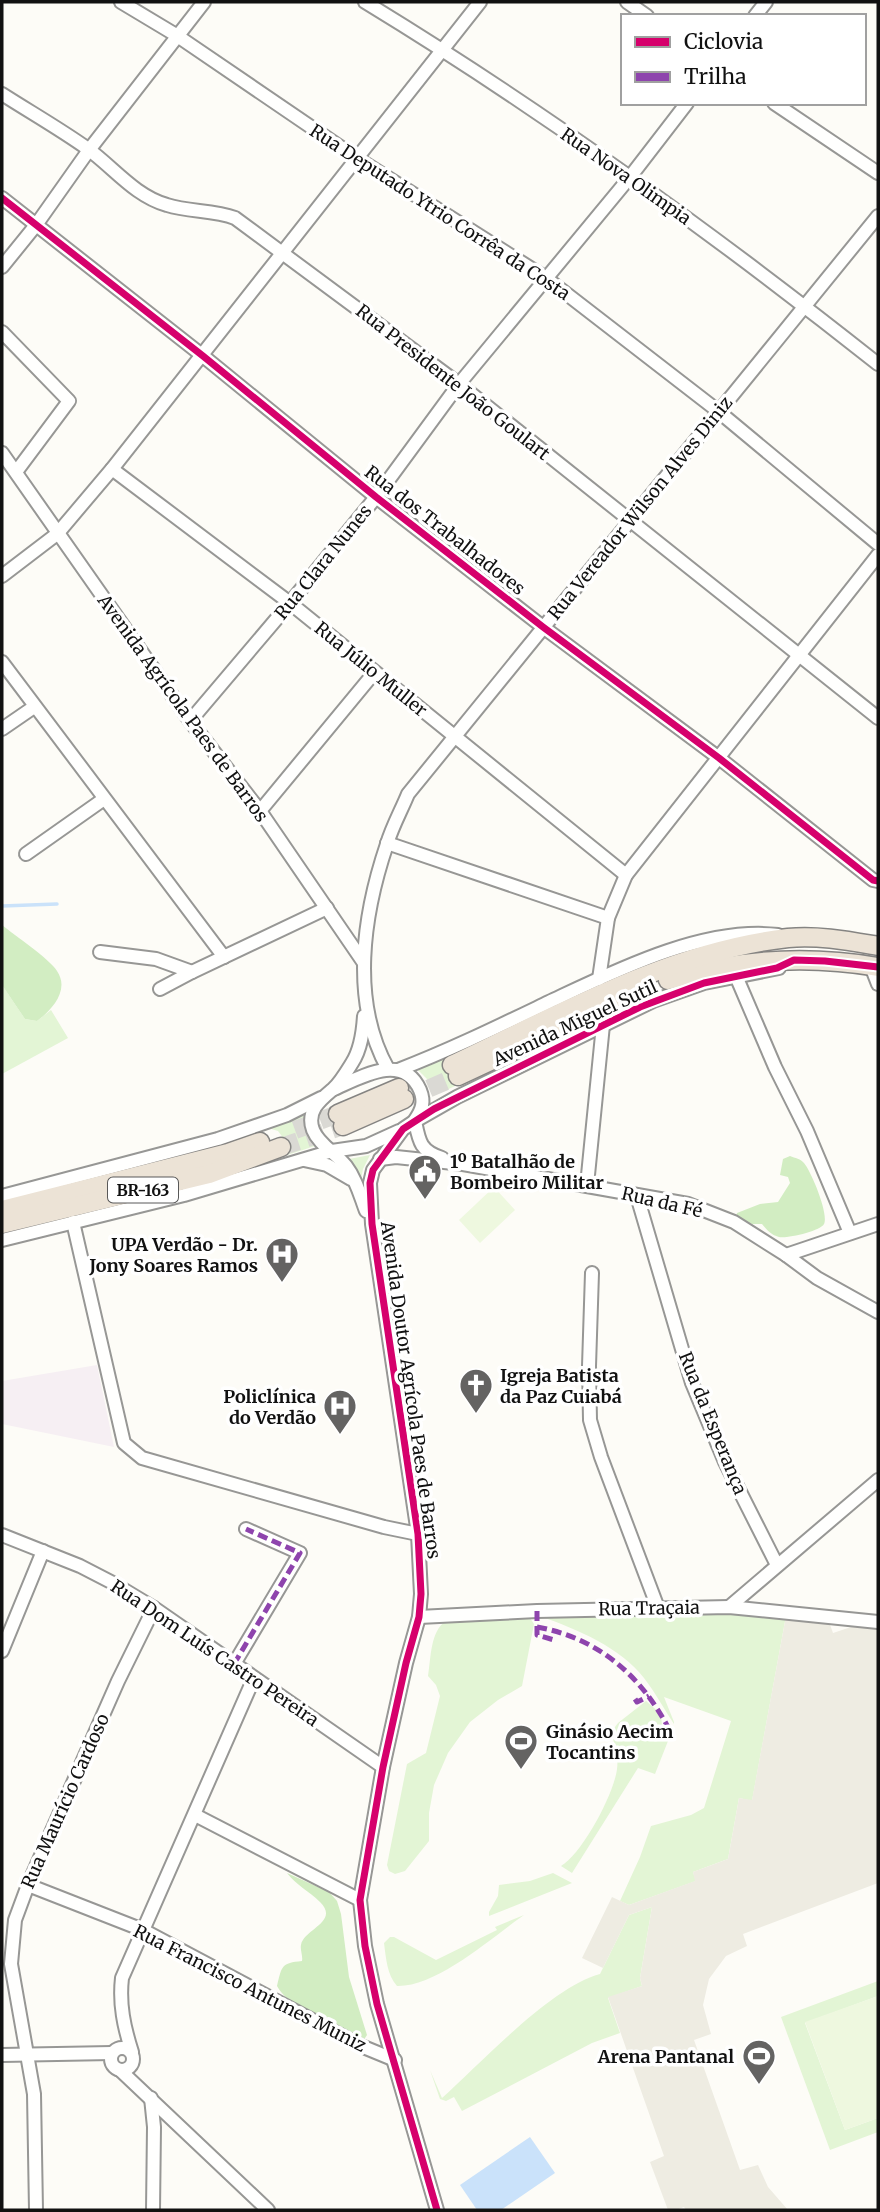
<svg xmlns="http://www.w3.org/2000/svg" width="880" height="2212" font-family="Merriweather,serif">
<rect width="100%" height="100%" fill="#fdfcf7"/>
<!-- industrial -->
<path fill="#f6eff3" d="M97 1365 114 1447 2 1424V1381Z"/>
<!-- green -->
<g fill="#e3f5d5">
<path d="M2 985 25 1019 37 1021 51 1010 68 1038 2 1074Z"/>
<path d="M449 1054C440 1070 447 1078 462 1083L433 1096 427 1079 418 1070Z"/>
<path d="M305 1115 306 1130 315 1146 278 1158 281 1156 284 1139 278 1131 268 1128Z"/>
<path d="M370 1155 363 1169 361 1179H360L349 1159Z"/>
<path d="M732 1613 786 1616 752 1801 739 1798 728 1859 693 1872 696 1881 629 1905 620 1901 640 1857 651 1826 691 1815 704 1808 731 1721 664 1697 674 1722V1724C664 1709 655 1692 644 1678 621 1648 577 1629 542 1617Z"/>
<path d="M525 1617 530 1618 534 1624 522 1686 498 1700 470 1722 448 1753 434 1785 429 1813V1841L405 1871 395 1874 389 1871 387 1865 407 1764 426 1753 440 1696 436 1685 428 1676C431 1659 430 1631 446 1621Z"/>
<path d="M646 1701 661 1714 662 1726 668 1741 655 1774 638 1768 572 1873 561 1866C582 1854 614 1794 617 1769 619 1755 613 1744 612 1731L618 1723Z"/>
<path d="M553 1873 572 1883 489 1916V1912L498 1896 499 1885 530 1881Z"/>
<path d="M652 1907 640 1978 642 1986 608 1998 620 2033 592 2043 462 2111 454 2097 446 2101 440 2099 430 2070 442 2098C481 2063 551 1987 600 1974L629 1915Z"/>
<path d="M524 1915C491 1938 437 1987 397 1986 387 1975 386 1958 384 1943L390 1937H394L436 1960 497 1930 495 1927Z"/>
<path d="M878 1981V1996L805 2023 845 2130 878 2118V2132L830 2150 781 2017Z"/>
</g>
<!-- forest -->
<g fill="#d2edc2">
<path d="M2 925C14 935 50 959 57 971 70 990 52 1010 37 1021L25 1019 2 985Z"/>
<path d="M790 1156C795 1158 801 1159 804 1163 811 1171 829 1214 824 1224 821 1231 786 1239 779 1237 771 1235 767 1230 762 1224H752L736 1217 737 1213 760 1204 778 1202 790 1183 788 1177 780 1175 783 1159Z"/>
<path d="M287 1873 329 1892 337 1901 341 1914 349 1977 367 2035 363 2041C338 2028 290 2010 277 1986 282 1966 281 1963 302 1961 303 1956 300 1950 301 1945 304 1929 340 1922 320 1902 309 1891 296 1885 287 1873Z"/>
</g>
<!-- pitch -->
<g fill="#eef8df">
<path d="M494 1187 515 1210 480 1243 459 1220Z"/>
<path d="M878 1996V2118L845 2130 805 2022Z"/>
</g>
<!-- plaza -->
<path fill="#eeece2" d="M786 1616 828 1619 833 1633 851 1627 850 1622 878 1627V1883L743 1934 747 1946 726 1956 709 1979 703 2005 711 2034 694 2040 740 2170 758 2165 768 2187 788 2210H686L684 2207 676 2210H668L650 2162 664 2156 608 1997 642 1986 640 1978 652 1907 629 1915 603 1968 582 1958 612 1897 629 1905 695 1881 693 1872 728 1859 739 1798 752 1800Z"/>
<!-- water -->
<path fill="#cae2fa" d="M530 2137 555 2173 501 2210H477L460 2185Z"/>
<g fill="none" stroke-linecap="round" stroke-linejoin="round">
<!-- stream -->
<path stroke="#cae2fa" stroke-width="3.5" d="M2 906 57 904"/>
<!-- highway-tunnel -->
<g stroke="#dad9d4" stroke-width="18" stroke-dasharray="18 9" stroke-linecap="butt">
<path d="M404 1099 458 1076"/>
<path d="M295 1130 338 1114"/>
<path d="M281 1147 343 1126"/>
</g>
<defs>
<g id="minor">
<path d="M121 2 176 35 355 157 546 278 718 411 878 544"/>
<path d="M365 2C544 111 714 234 878 364"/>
<path d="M627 2 647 16"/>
<path d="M755 16 766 2"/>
<path d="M2 94C30 112 60 129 88 149 114 168 135 196 167 205 189 212 213 210 235 218L459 384 878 718"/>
<path d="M774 103 878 173"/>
<path d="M2 198 203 356 376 497 543 627 719 758 873 880 878 881"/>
<path d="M2 267 36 225 89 150 204 2"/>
<path d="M2 332 69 401 16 472"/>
<path d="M2 453 190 721 260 811 364 963"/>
<path d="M112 469 290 603 626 875"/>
<path d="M2 576 57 534 112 469 480 2"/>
<path d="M2 662 224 957"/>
<path d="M190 721 290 603 376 497 459 384 630 177 687 103"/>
<path d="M2 729 34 707"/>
<path d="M260 811 374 673"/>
<path d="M387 843 608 918"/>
<path d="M26 854 104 799"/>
<path d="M100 952 156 959 192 972"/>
<path d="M871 966 878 984"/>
<path d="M736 976 775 1067 807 1131 850 1233"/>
<path d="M599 979 608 918 626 875 878 555"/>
<path d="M160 989 192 972 327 908"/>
<path d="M364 1016C363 1032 361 1049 352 1063 347 1071 340 1083 333 1089 320 1100 306 1111 313 1130 319 1145 336 1153 346 1166 356 1179 360 1195 366 1211"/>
<path d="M388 1069C350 1001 363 915 387 844 392 827 401 811 408 794L878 216"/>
<path d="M398 1070C450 1050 499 1026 549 1002 615 971 704 926 778 935"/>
<path d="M334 1089C361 1077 403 1052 420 1090 425 1102 422 1110 415 1120"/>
<path d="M415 1121C419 1141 420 1151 442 1158"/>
<path d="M380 1159 396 1157 463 1164 688 1204 734 1222 786 1255 817 1278 878 1312"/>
<path d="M304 1160 327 1165 351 1179"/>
<path d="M587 1185 603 1025"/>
<path d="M2 1196 218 1139 287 1115 321 1098"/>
<path d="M637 1196 692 1383 725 1462 777 1565"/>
<path d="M73 1222 124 1443 142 1458 384 1527 418 1534"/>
<path d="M2 1240 184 1195 332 1151 366 1146 399 1131"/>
<path d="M786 1255 878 1224"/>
<path d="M592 1273 589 1366 590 1420 601 1457 658 1608"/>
<path d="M2 1535 80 1566 111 1582 154 1608 383 1767"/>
<path d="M729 1607 878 1480"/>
<path d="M419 1617 537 1611 729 1607 878 1622"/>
<path d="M2 1651 43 1551"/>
<path d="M234 1664 300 1553 246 1529"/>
<path d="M195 1815 360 1900"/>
<path d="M28 1885 143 1930 361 2046 395 2060"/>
<circle cx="122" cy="2059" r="11"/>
<path d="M132 2052C124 2027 119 2004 122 1978L254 1678"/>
<path d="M2 2055 112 2053"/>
<path d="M121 2071 268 2210"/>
<path d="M151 2098 154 2127 153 2210"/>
<path d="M36 2210 34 2094 11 1964 15 1920 28 1885 118 1681 154 1608"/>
<path d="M437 2210 377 2004 365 1946 360 1900 383 1767 406 1663 419 1617 421 1594 418 1534 372 1224 370 1183 373 1170 403 1129 415 1121 457 1097 653 1001 704 983 779 968"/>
</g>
<g id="highway">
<path d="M668 980C737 959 807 955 878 967"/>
<path d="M452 1065C558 1015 670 951 788 938 818 935 849 941 878 946"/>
<path d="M458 1076 642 990"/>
<path d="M338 1114 399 1088"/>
<path d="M343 1126 404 1099"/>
<path d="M2 1210 228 1153 260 1142"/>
<path d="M2 1224 209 1174 281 1147"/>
</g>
</defs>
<!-- minor casing -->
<use href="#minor" stroke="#979795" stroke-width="16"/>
<!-- highway casing -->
<use href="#highway" stroke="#858482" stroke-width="21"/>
<!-- minor -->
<use href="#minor" stroke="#fffffe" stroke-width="12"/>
<!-- highway -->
<use href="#highway" stroke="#ece3d6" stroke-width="18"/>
<!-- quiet -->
<g stroke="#8e44ad" stroke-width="5" stroke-dasharray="10 5" stroke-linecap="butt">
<path d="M537 1611V1635L554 1640"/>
<path d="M537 1627C599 1638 643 1677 671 1733"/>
<path d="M234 1664 300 1553 246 1529"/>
<path d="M635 1699 637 1702 649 1696"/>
</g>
<defs>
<g id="cycleway">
<path d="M2 198 203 356 376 497 543 627 719 758 873 880 878 881"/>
<path d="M437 2210 377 2004 365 1946 360 1900 383 1767 406 1663 419 1617 421 1594 418 1534 372 1224 370 1183 373 1170 403 1129 434 1109 640 1007 704 983 777 968 794 960 825 961 878 967"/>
</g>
</defs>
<!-- cycleway casing -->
<use href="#cycleway" stroke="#fff" stroke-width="11"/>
<!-- cycleway -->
<use href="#cycleway" stroke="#d6006c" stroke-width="7"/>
</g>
<!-- icons -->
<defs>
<symbol id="civic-pin" viewBox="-11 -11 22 30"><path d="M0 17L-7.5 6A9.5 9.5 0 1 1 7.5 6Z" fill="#646362" stroke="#fff"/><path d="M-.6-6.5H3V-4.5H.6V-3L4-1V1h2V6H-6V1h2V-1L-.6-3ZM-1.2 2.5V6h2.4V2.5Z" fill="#fff"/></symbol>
<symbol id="hospital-pin" viewBox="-11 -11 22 30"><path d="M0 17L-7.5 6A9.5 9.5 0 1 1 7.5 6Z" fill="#646362" stroke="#fff"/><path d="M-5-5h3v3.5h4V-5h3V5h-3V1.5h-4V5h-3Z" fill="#fff"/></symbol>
<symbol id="church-pin" viewBox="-11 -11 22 30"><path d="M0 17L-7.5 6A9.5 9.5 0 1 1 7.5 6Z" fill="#646362" stroke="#fff"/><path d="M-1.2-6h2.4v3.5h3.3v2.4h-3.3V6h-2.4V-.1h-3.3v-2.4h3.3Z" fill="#fff"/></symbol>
<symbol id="stadium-pin" viewBox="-11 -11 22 30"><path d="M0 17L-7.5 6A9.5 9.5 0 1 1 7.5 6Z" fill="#646362" stroke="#fff"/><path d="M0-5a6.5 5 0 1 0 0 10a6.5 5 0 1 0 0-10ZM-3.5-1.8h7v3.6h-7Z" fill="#fff"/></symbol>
</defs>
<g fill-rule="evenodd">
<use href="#civic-pin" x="406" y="1152" width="38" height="52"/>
<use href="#hospital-pin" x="263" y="1235" width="38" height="52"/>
<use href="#church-pin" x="457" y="1366" width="38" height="52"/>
<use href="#hospital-pin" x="321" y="1387" width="38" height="52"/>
<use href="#stadium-pin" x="502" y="1722" width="38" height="52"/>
<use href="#stadium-pin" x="740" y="2037" width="38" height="52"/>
</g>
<g text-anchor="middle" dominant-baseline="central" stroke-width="7" stroke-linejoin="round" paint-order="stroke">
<!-- shield labels -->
<rect fill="#fff" stroke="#585858" stroke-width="2" x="108" y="1177.5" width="70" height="25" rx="5"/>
<g font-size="16" font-weight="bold" fill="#111">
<text x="143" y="1190">BR-163</text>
</g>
<!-- street labels -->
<g font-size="18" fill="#111" stroke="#fff">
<text transform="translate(626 176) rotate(35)">Rua Nova Olimpia</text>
<text transform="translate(440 212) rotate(33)">Rua Deputado Ytrio Corrêa da Costa</text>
<text transform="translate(453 382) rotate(38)">Rua Presidente João Goulart</text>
<text transform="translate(640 508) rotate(-51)">Rua Vereador Wilson Alves Diniz</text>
<text transform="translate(445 530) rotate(38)">Rua dos Trabalhadores</text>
<text transform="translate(323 562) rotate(-51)">Rua Clara Nunes</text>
<text transform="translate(371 669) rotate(39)">Rua Júlio Muller</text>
<text transform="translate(183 708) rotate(54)">Avenida Agrícola Paes de Barros</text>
<text transform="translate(575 1023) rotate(-25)">Avenida Miguel Sutil</text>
<text transform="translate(662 1202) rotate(13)">Rua da Fé</text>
<text transform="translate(411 1390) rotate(82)">Avenida Doutor Agrícola Paes de Barros</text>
<text transform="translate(713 1423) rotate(68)">Rua da Esperança</text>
<text transform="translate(649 1608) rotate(-1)">Rua Traçaia</text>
<text transform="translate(215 1653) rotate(34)">Rua Dom Luís Castro Pereira</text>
<text transform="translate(65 1801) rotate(-66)">Rua Maurício Cardoso</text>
<text transform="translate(250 1988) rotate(27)">Rua Francisco Antunes Muniz</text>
</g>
<!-- poi labels -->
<g font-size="18" font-weight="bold" fill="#111" stroke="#fff" text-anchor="start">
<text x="450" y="1161">1º Batalhão de<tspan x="450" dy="21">Bombeiro Militar</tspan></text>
<text x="258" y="1244" text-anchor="end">UPA Verdão - Dr.<tspan x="258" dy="21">Jony Soares Ramos</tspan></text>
<text x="500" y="1375">Igreja Batista<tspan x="500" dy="21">da Paz Cuiabá</tspan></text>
<text x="316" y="1396" text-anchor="end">Policlínica<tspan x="316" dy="21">do Verdão</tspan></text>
<text x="546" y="1731">Ginásio Aecim<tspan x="546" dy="21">Tocantins</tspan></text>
<text x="734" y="2056" text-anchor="end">Arena Pantanal</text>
</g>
</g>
<!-- border -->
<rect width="880" height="2212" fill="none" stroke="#111111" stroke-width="7"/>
<!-- legend -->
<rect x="621" y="14" width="245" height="91" fill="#ffffff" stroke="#a0a0a0" stroke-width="2"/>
<rect x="635" y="37" width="35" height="10" fill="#d6006c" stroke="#a0a0a0" stroke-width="2"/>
<text x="684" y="49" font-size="21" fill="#111111">Ciclovia</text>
<rect x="635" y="72" width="35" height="10" fill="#8e44ad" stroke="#a0a0a0" stroke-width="2"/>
<text x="684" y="84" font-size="21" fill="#111111">Trilha</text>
</svg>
